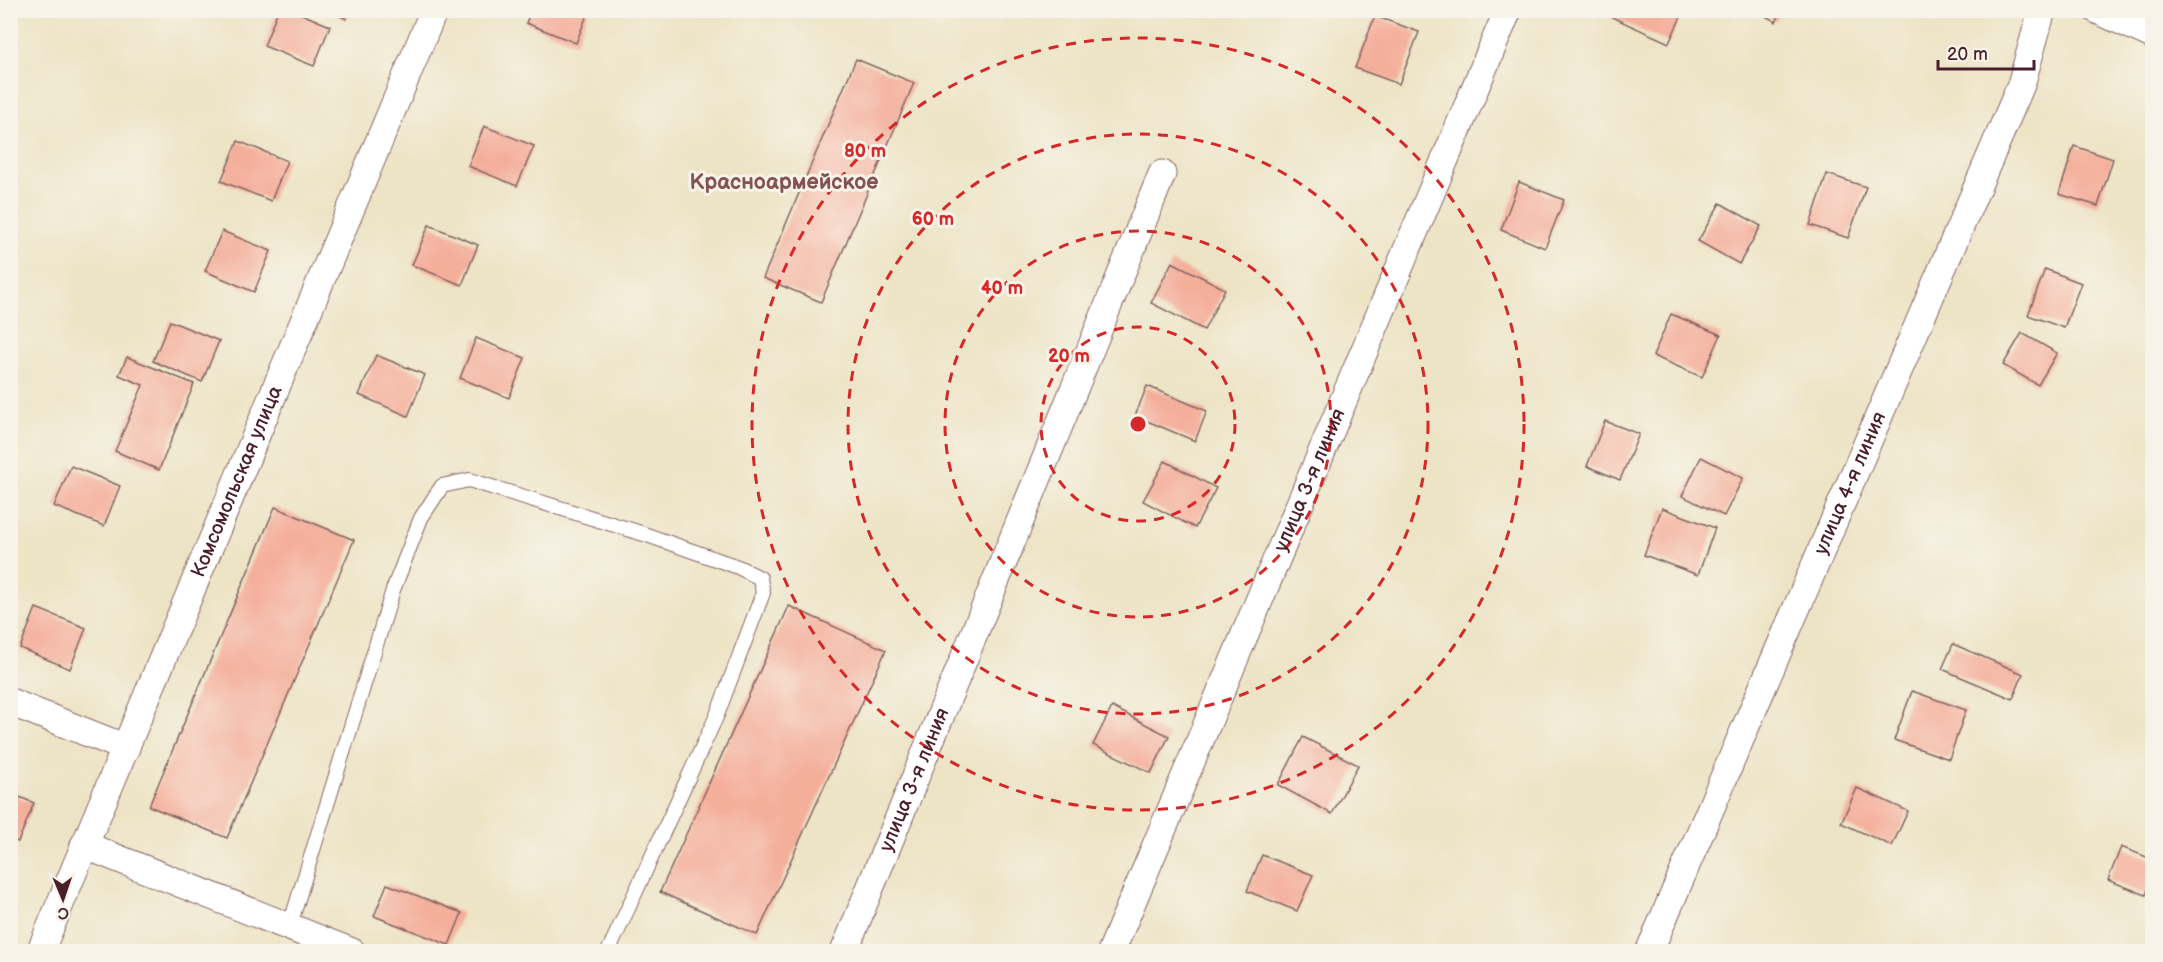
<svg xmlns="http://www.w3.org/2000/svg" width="2163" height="962" font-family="'Balsamiq Sans',sans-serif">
<rect width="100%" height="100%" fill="#f7f3e8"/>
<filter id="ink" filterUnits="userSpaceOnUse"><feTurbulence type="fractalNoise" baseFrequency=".0167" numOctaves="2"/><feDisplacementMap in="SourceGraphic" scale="12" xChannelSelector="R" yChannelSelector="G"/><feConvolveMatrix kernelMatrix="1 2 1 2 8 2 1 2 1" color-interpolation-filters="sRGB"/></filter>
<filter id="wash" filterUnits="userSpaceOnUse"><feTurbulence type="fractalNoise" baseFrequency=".008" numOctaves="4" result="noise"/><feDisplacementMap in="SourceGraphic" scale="24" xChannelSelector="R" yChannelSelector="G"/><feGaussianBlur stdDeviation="1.35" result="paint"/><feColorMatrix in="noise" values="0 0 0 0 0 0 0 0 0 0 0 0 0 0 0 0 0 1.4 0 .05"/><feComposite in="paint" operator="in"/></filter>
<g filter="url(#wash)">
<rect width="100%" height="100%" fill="#ede4c6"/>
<g id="blocks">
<!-- building -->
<g fill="#f4af9b">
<path d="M278 10H292L330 26 314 66 264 46Z"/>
<path d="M328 10H349L346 19Z"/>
<path d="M531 10H589L576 43 526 23Z"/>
<path d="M1607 10H1684L1669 43 1605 14Z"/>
<path d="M1755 10H1782L1776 22Z"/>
<path d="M1375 16 1419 32 1399 84 1355 68Z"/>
<path d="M856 59 914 83 821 302 763 278Z"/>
<path d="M484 126 534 146 517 186 468 166Z"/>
<path d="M238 141 287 161 271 201 221 181Z"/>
<path d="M2074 146 2113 159 2098 206 2059 194Z"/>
<path d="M1827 174 1866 187 1848 238 1810 225Z"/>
<path d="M1519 182 1564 200 1545 248 1501 230Z"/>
<path d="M1720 203 1761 226 1739 264 1698 241Z"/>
<path d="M429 225 478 245 462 285 412 265Z"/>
<path d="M222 231 271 251 254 292 205 271Z"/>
<path d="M1172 262 1225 289 1204 330 1151 303Z"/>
<path d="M2045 269 2081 283 2064 328 2028 315Z"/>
<path d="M1671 314 1721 335 1702 377 1653 356Z"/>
<path d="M170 321 219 341 202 382 153 361Z"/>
<path d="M2022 333 2057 353 2038 385 2003 365Z"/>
<path d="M476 338 525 358 509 398 460 378Z"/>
<path d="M376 355 425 375 408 416 359 395Z"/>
<path d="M127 357 194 384 159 470 115 451 143 385 119 375Z"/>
<path d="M1147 386 1207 411 1195 441 1135 416Z"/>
<path d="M1605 421 1639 434 1620 480 1587 466Z"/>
<path d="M1701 457 1743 478 1724 516 1682 496Z"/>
<path d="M1165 461 1216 488 1195 528 1143 501Z"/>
<path d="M71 466 120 486 104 526 54 506Z"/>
<path d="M275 507 354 540 227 838 149 806Z"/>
<path d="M1662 508 1715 528 1698 575 1644 555Z"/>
<path d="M789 606 886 650 757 935 660 892Z"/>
<path d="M36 608 86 628 70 669 20 648Z"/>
<path d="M1953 644 2023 674 2013 699 1942 669Z"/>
<path d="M1912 691 1966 710 1949 759 1894 740Z"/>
<path d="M1112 707 1169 736 1151 773 1093 745Z"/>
<path d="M1303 737 1358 765 1332 814 1278 785Z"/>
<path d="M1857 788 1908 811 1892 846 1841 823Z"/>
<path d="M10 793 34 803 18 842 10 839Z"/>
<path d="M2121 847 2152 859V880L2146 895 2108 880Z"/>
<path d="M1262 855 1313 875 1297 911 1247 891Z"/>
<path d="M387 884 462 913 449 945 374 916Z"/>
</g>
</g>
</g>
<g filter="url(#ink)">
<use href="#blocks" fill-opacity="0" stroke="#836461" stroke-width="1.5"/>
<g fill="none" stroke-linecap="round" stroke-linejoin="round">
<defs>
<path id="lane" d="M290 925 393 590 421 518 442 486 469 480 644 534 738 567 760 578 763 593 717 715 608 952"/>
<g id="street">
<path d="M2097 10 2152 35"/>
<path d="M10 702 126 748"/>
<path d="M84 845 352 952"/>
<path id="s1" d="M40 952 434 10"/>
<path id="s2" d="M844 952 1162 174"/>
<path id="s3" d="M1111 952 1508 10"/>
<path id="s4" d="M1649 952 2021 85 2042 10"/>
</g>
</defs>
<!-- lane casing -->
<use href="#lane" stroke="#836461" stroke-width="16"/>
<!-- street casing -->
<use href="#street" stroke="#836461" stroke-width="29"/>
<!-- lane -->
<use href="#lane" stroke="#fff" stroke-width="14"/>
<!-- street -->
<use href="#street" stroke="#fff" stroke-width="27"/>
</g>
</g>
<!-- distance rings -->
<g fill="none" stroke="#d62828" stroke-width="3" stroke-dasharray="10 8">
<circle cx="1138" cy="424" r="97"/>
<circle cx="1138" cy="424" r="193"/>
<circle cx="1138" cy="424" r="290"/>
<circle cx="1138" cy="424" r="386"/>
</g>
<g text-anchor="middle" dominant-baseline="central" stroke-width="6" stroke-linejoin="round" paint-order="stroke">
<!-- street labels -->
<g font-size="20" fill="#4a1f2b" stroke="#f7f3e8">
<text stroke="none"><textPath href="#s1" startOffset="510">Комсомольская улица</textPath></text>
<text stroke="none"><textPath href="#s3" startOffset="512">улица 3-я линия</textPath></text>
<text stroke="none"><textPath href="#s4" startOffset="510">улица 4-я линия</textPath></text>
<text stroke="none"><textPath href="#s2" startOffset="186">улица 3-я линия</textPath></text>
</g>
<!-- quarter labels -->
<g font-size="22" font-weight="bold" fill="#865152" stroke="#f7f3e8">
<text x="784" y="182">Красноармейское</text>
</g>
</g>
<circle cx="1138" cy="424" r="9" fill="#d62828" stroke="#f7f3e8" stroke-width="3"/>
<g font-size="18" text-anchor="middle" font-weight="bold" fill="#d62828" stroke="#f7f3e8" stroke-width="6" stroke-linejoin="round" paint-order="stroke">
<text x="865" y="157">80 m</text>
<text x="933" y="225">60 m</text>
<text x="1002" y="294">40 m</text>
<text x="1069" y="362">20 m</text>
</g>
<!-- margin -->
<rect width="2163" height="962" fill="none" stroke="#f7f3e8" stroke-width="36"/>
<!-- north arrow -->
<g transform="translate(63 899) rotate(178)" stroke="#f7f3e8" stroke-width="4.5" paint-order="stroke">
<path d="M0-4.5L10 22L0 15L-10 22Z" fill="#4a1f2b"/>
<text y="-9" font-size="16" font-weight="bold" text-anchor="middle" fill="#4a1f2b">С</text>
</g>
<!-- scale -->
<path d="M1938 60v9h96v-9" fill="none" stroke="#4a1f2b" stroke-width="3"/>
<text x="1947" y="60" font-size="18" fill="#4a1f2b" stroke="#f7f3e8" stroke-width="4.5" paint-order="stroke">20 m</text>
</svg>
